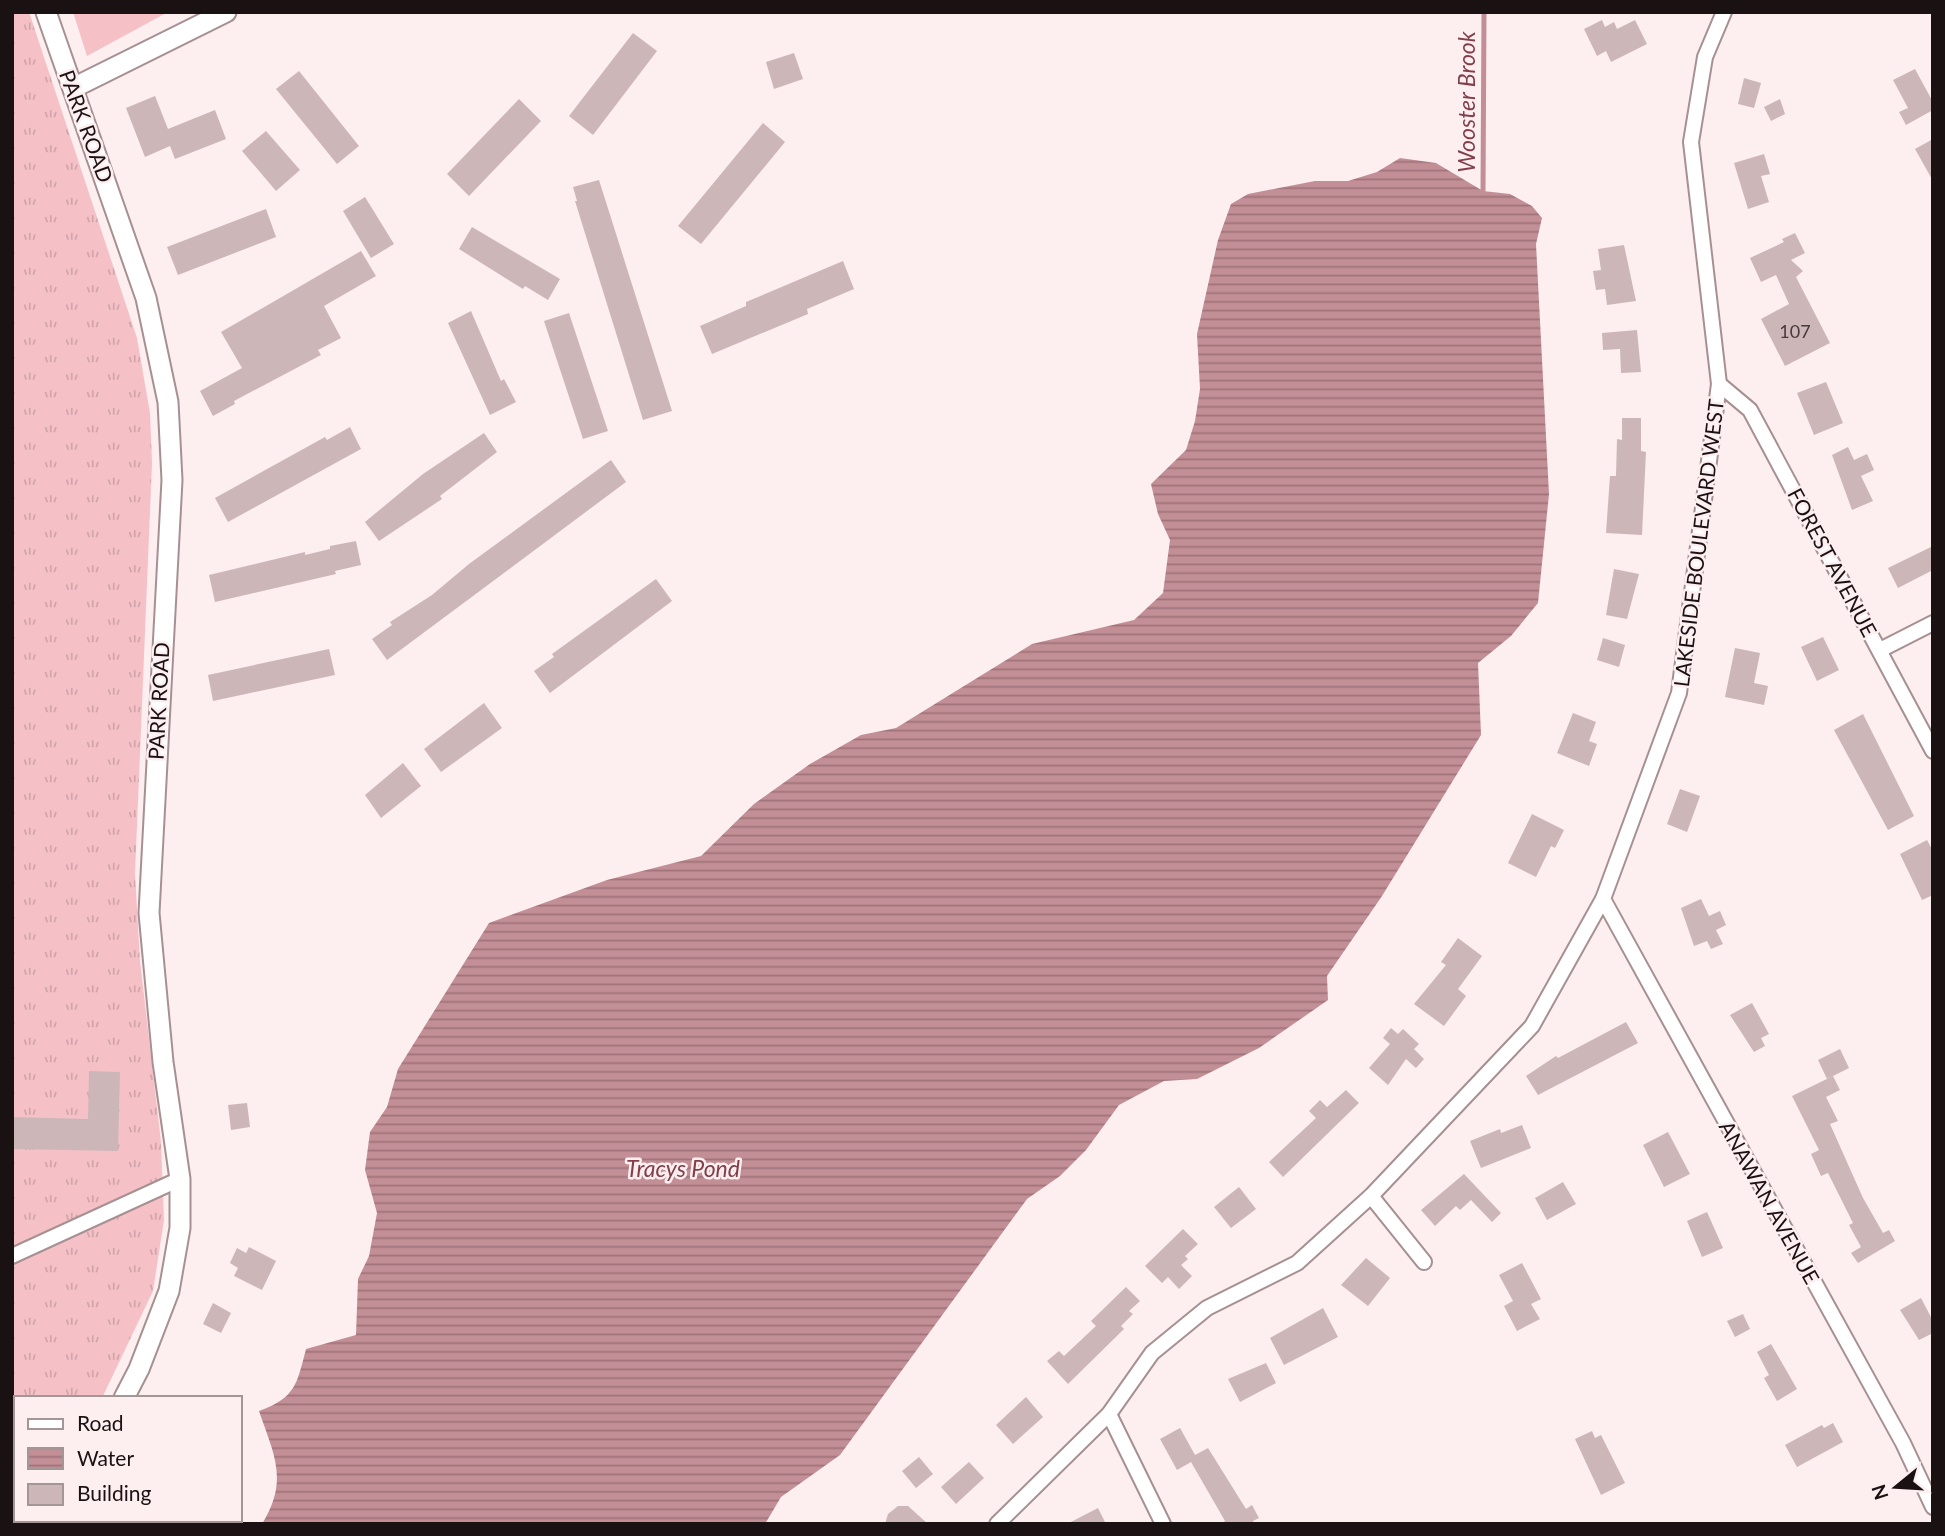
<svg xmlns="http://www.w3.org/2000/svg" width="1945" height="1536" font-family="Lato,sans-serif">
<defs>
<pattern id="grass-tufts" width="24" height="20" patternUnits="userSpaceOnUse" patternTransform="scale(1.75)"><rect width="24" height="20" fill="#f5c1c7"/><path d="M3 7l-1-3M5 7V3M7 7l1-3M15 17l-1-3M17 17v-4M19 17l1-3" fill="none" stroke="#d1a5aa"/></pattern>
<pattern id="water-rules" width="6" height="5" patternUnits="userSpaceOnUse" patternTransform="scale(1.75)"><rect width="6" height="5" fill="#c38f96"/><path d="M0 2.5h6" fill="none" stroke="#9e7379"/></pattern>
</defs>
<rect width="100%" height="100%" fill="#fdeef0"/>
<!-- grass -->
<path fill="url(#grass-tufts)" d="M12 12H29L137 338 150 413 152 463 135 874 140 961 161 1142 164 1220 153 1291 102 1398H16V1520H42L40 1524H12Z"/>
<!-- park -->
<path fill="#f5c1c7" d="M73 12H168L87 56Z"/>
<!-- water -->
<path fill="url(#water-rules)" d="M1400 158 1436 163 1483 191 1510 194 1532 206 1542 218 1536 244 1549 494 1538 603 1511 636 1478 663 1481 735 1382 896 1327 976 1328 1000 1259 1048 1197 1079 1164 1081 1119 1105 1086 1150 1060 1176 1027 1199 840 1455 781 1497 765 1524H262C289 1480 274 1455 259 1411 296 1398 297 1383 306 1349L356 1335 358 1279 369 1256 377 1213 365 1170 370 1132 387 1107 398 1069 489 923 607 880 701 856 754 804 810 764 861 735 896 728 1032 644 1134 620 1163 593 1170 540 1158 514 1151 484 1186 450 1195 421 1200 389 1197 334 1218 240 1231 204 1248 194 1315 181H1348L1377 172Z"/>
<g fill="none" stroke-linecap="round" stroke-linejoin="round">
<!-- stream -->
<path stroke="#c38f96" stroke-width="5" d="M1483 191 1484 12"/>
</g>
<!-- building -->
<g fill="#cdb6b8">
<path d="M1602 20 1605 27 1614 22 1617 29 1635 20 1647 44 1611 62 1606 51 1597 56 1584 29Z"/>
<path d="M633 33 657 51 593 135 569 116Z"/>
<path d="M794 53 803 79 774 89 766 62Z"/>
<path d="M1915 69 1933 102V110L1906 125 1899 112 1908 108 1893 80Z"/>
<path d="M299 71 359 146 337 164 276 89Z"/>
<path d="M1744 78 1761 83 1754 108 1738 104Z"/>
<path d="M155 96 168 129 215 110 226 139 175 159 170 146 145 157 126 108Z"/>
<path d="M519 99 541 121 469 196 447 174Z"/>
<path d="M1780 99 1785 114 1771 121 1764 107Z"/>
<path d="M763 123 785 142 701 244 678 226Z"/>
<path d="M266 131 300 170 276 191 242 151Z"/>
<path d="M1933 139V181L1915 149Z"/>
<path d="M1764 154 1770 174 1761 176 1769 202 1748 209 1734 163Z"/>
<path d="M599 180 672 411 643 420 575 201H577L573 187Z"/>
<path d="M365 197 394 244 371 258 343 211Z"/>
<path d="M266 209 276 237 178 275 167 247Z"/>
<path d="M472 227 560 279 548 300 525 286 523 289 459 249Z"/>
<path d="M1795 233 1805 253 1791 260 1803 271 1796 277 1830 343 1785 366 1761 319 1789 304 1776 275 1761 282 1750 258 1784 242 1782 239Z"/>
<path d="M1624 245 1636 301 1607 305 1605 289 1596 290 1593 271 1601 270 1598 249Z"/>
<path d="M361 251 376 276 324 306 341 338 318 350 321 355 234 401 235 404 213 416 200 391 242 368 221 332Z"/>
<path d="M843 261 854 289 807 309 808 314 712 354 700 326 746 306V302Z"/>
<path d="M471 311 501 381 504 379 516 402 490 415 448 323Z"/>
<path d="M569 313 608 431 583 439 544 321Z"/>
<path d="M1637 330 1641 372 1621 373 1620 349 1603 350 1602 333Z"/>
<path d="M1826 382 1843 423 1814 435 1797 393Z"/>
<path d="M1622 418H1641V451L1646 452 1642 535 1606 533 1610 476H1616L1617 439 1622 440Z"/>
<path d="M350 427 361 449 228 522 215 498 325 437 327 440Z"/>
<path d="M484 433 497 452 440 496 442 499 379 541 365 522 423 474Z"/>
<path d="M1848 447 1854 460 1867 454 1874 470 1861 476 1873 501 1852 510 1832 455Z"/>
<path d="M611 460 626 482 387 660 372 639 392 625 390 622 432 595 469 564Z"/>
<path d="M356 541 361 565 335 571 336 574 215 602 209 575 305 552V555L330 549V546Z"/>
<path d="M1933 546V570L1898 588 1888 568Z"/>
<path d="M1614 569 1639 574 1627 619 1606 615Z"/>
<path d="M656 579 672 601 550 693 534 671 554 657 552 654Z"/>
<path d="M1823 637 1839 670 1817 681 1801 647Z"/>
<path d="M1603 638 1625 645 1619 667 1597 660Z"/>
<path d="M1735 648 1760 653 1754 683 1768 686 1764 705 1725 697Z"/>
<path d="M329 649 335 675 213 701 208 675Z"/>
<path d="M484 703 502 728 441 772 424 749Z"/>
<path d="M1573 713 1596 722 1589 741 1597 744 1589 766 1557 753Z"/>
<path d="M1863 714 1914 816 1888 830 1834 730Z"/>
<path d="M403 763 421 786 381 818 365 795Z"/>
<path d="M1680 789 1700 796 1687 832 1667 824Z"/>
<path d="M1532 814 1564 830 1555 848 1551 846 1536 877 1508 863Z"/>
<path d="M1927 840 1933 851V895L1922 900 1900 854Z"/>
<path d="M1701 899 1709 916 1720 911 1726 925 1716 930 1723 944 1711 949 1707 941 1694 946 1681 908Z"/>
<path d="M1458 938 1482 956 1458 989 1466 996 1444 1026 1414 1004 1446 965 1441 962Z"/>
<path d="M1752 1003 1769 1034 1761 1038 1765 1046 1754 1052 1730 1015Z"/>
<path d="M1626 1022 1638 1043 1538 1095 1526 1076 1556 1056 1558 1058Z"/>
<path d="M1391 1028 1398 1034 1403 1029 1419 1044 1414 1049 1424 1059 1416 1068 1406 1059 1388 1085 1369 1068 1390 1044 1383 1038Z"/>
<path d="M1840 1049 1849 1068 1827 1079 1818 1060Z"/>
<path d="M89 1071 120 1072 118 1151 12 1149V1117L88 1119Z"/>
<path d="M1833 1076 1840 1090 1826 1097 1838 1121 1830 1124 1863 1198 1883 1233 1889 1230 1895 1241 1858 1263 1851 1253 1861 1247 1849 1225 1853 1223 1828 1173 1821 1176 1811 1154 1819 1150 1792 1096Z"/>
<path d="M1346 1090 1359 1103 1283 1177 1269 1162 1316 1118 1309 1111 1320 1100 1327 1107Z"/>
<path d="M247 1103 250 1127 231 1130 228 1105Z"/>
<path d="M1522 1125 1531 1148 1481 1168 1470 1141 1500 1129 1501 1133Z"/>
<path d="M1668 1132 1690 1174 1664 1187 1643 1145Z"/>
<path d="M1464 1174 1501 1213 1492 1222 1471 1200 1460 1210 1456 1206 1435 1226 1421 1210Z"/>
<path d="M1563 1182 1576 1204 1547 1220 1535 1198Z"/>
<path d="M1239 1187 1256 1209 1231 1228 1214 1207Z"/>
<path d="M1707 1212 1723 1248 1702 1257 1687 1221Z"/>
<path d="M1183 1229 1198 1244 1185 1256 1188 1259 1181 1265 1192 1276 1179 1289 1168 1277 1162 1283 1145 1266Z"/>
<path d="M249 1247 276 1261 262 1290 234 1276 238 1268 230 1263 237 1248 246 1253Z"/>
<path d="M1366 1258 1390 1278 1368 1306 1341 1285Z"/>
<path d="M1522 1263 1541 1299 1531 1304 1540 1319 1517 1331 1504 1306 1513 1301 1499 1275Z"/>
<path d="M1126 1287 1140 1301 1129 1311 1133 1314 1121 1326 1124 1329 1068 1384 1047 1361 1059 1351 1064 1356 1096 1326 1091 1321Z"/>
<path d="M1921 1298 1933 1321V1333L1919 1340 1900 1310Z"/>
<path d="M213 1303 231 1313 221 1333 203 1324Z"/>
<path d="M1323 1308 1338 1337 1284 1365 1270 1338Z"/>
<path d="M1743 1314 1750 1329 1735 1337 1727 1321Z"/>
<path d="M1771 1344 1797 1389 1777 1401 1764 1378 1769 1375 1757 1352Z"/>
<path d="M1266 1363 1276 1383 1240 1402 1228 1379Z"/>
<path d="M1026 1397 1043 1417 1013 1444 996 1425Z"/>
<path d="M1833 1423 1843 1442 1797 1467 1785 1445 1822 1425 1824 1428Z"/>
<path d="M1180 1428 1195 1455 1208 1448 1246 1509 1252 1505 1259 1518 1253 1521 1254 1524H1221L1225 1521 1191 1462 1177 1470 1160 1439Z"/>
<path d="M1592 1431 1595 1438 1601 1435 1625 1483 1601 1495 1575 1439Z"/>
<path d="M919 1457 933 1474 916 1488 902 1471Z"/>
<path d="M969 1462 984 1478 956 1504 941 1487Z"/>
<path d="M898 1506H908L928 1524H885L888 1514Z"/>
<path d="M1098 1508 1106 1524H1067Z"/>
</g>
<g fill="none" stroke-linecap="round" stroke-linejoin="round">
<defs>
<g id="street">
<path d="M1719 384 1750 410 1933 751"/>
<path d="M1880 650 1933 623"/>
<path d="M1603 899 1903 1443 1933 1507"/>
<path d="M1371 1196 1424 1262"/>
<path d="M12 1256 180 1179"/>
<path d="M1109 1414 1163 1524"/>
<path d="M997 1524 1109 1414 1152 1353 1207 1308 1297 1263 1371 1196 1532 1026 1603 899 1679 693 1719 384 1691 142 1705 57 1724 12"/>
</g>
<g id="secondary">
<path d="M46 12 146 298 168 402 172 480 149 913 163 1062 180 1179V1228L169 1291 139 1369 124 1398"/>
<path d="M73 88 226 12"/>
<path d="M55 1524 57 1520"/>
</g>
</defs>
<!-- street casing -->
<use href="#street" stroke="#a69092" stroke-width="18"/>
<!-- secondary casing -->
<use href="#secondary" stroke="#a69092" stroke-width="23"/>
<!-- street -->
<use href="#street" stroke="#fff" stroke-width="14"/>
<!-- secondary -->
<use href="#secondary" stroke="#fff" stroke-width="19"/>
</g>
<g text-anchor="middle" dominant-baseline="central" stroke-width="5" stroke-linejoin="round" paint-order="stroke">
<!-- number labels -->
<g font-size="18" fill="#463a3c">
<text x="1795" y="331">107</text>
</g>
<!-- street labels -->
<g font-size="21" fill="#191112" stroke="#fdeef0">
<text transform="translate(87 126) rotate(70)">PARK ROAD</text>
<text transform="translate(1698 543) rotate(-83)">LAKESIDE BOULEVARD WEST</text>
<text transform="translate(1833 562) rotate(62)">FOREST AVENUE</text>
<text transform="translate(158 701) rotate(-87)">PARK ROAD</text>
<text transform="translate(1770 1202) rotate(61)">ANAWAN AVENUE</text>
</g>
<!-- water labels -->
<g font-size="23" font-style="italic" fill="#823f4a" stroke="#fdeef0">
<text transform="translate(1466 102) rotate(-90)">Wooster Brook</text>
<text x="683" y="1168">Tracys Pond</text>
</g>
</g>
<!-- border -->
<rect width="1945" height="1536" fill="none" stroke="#191112" stroke-width="28"/>
<!-- legend -->
<rect x="14" y="1396" width="228" height="126" fill="#fdeef0" stroke="#a29697" stroke-width="2"/>
<rect x="28" y="1419" width="35" height="10" fill="#ffffff" stroke="#a29697" stroke-width="2"/>
<text x="77" y="1431" font-size="21" fill="#191112">Road</text>
<rect x="28" y="1448" width="35" height="21" fill="url(#water-rules)" stroke="#a29697" stroke-width="2"/>
<text x="77" y="1466" font-size="21" fill="#191112">Water</text>
<rect x="28" y="1484" width="35" height="21" fill="#cdb6b8" stroke="#a29697" stroke-width="2"/>
<text x="77" y="1501" font-size="21" fill="#191112">Building</text>
<!-- north arrow -->
<g transform="translate(1896 1487) rotate(252)" stroke="#fdeef0" stroke-width="5" paint-order="stroke">
<path d="M0-5L12 26L0 18L-12 26Z" fill="#191112"/>
<text y="-10" font-size="19" font-weight="bold" text-anchor="middle" fill="#191112">N</text>
</g>
</svg>
